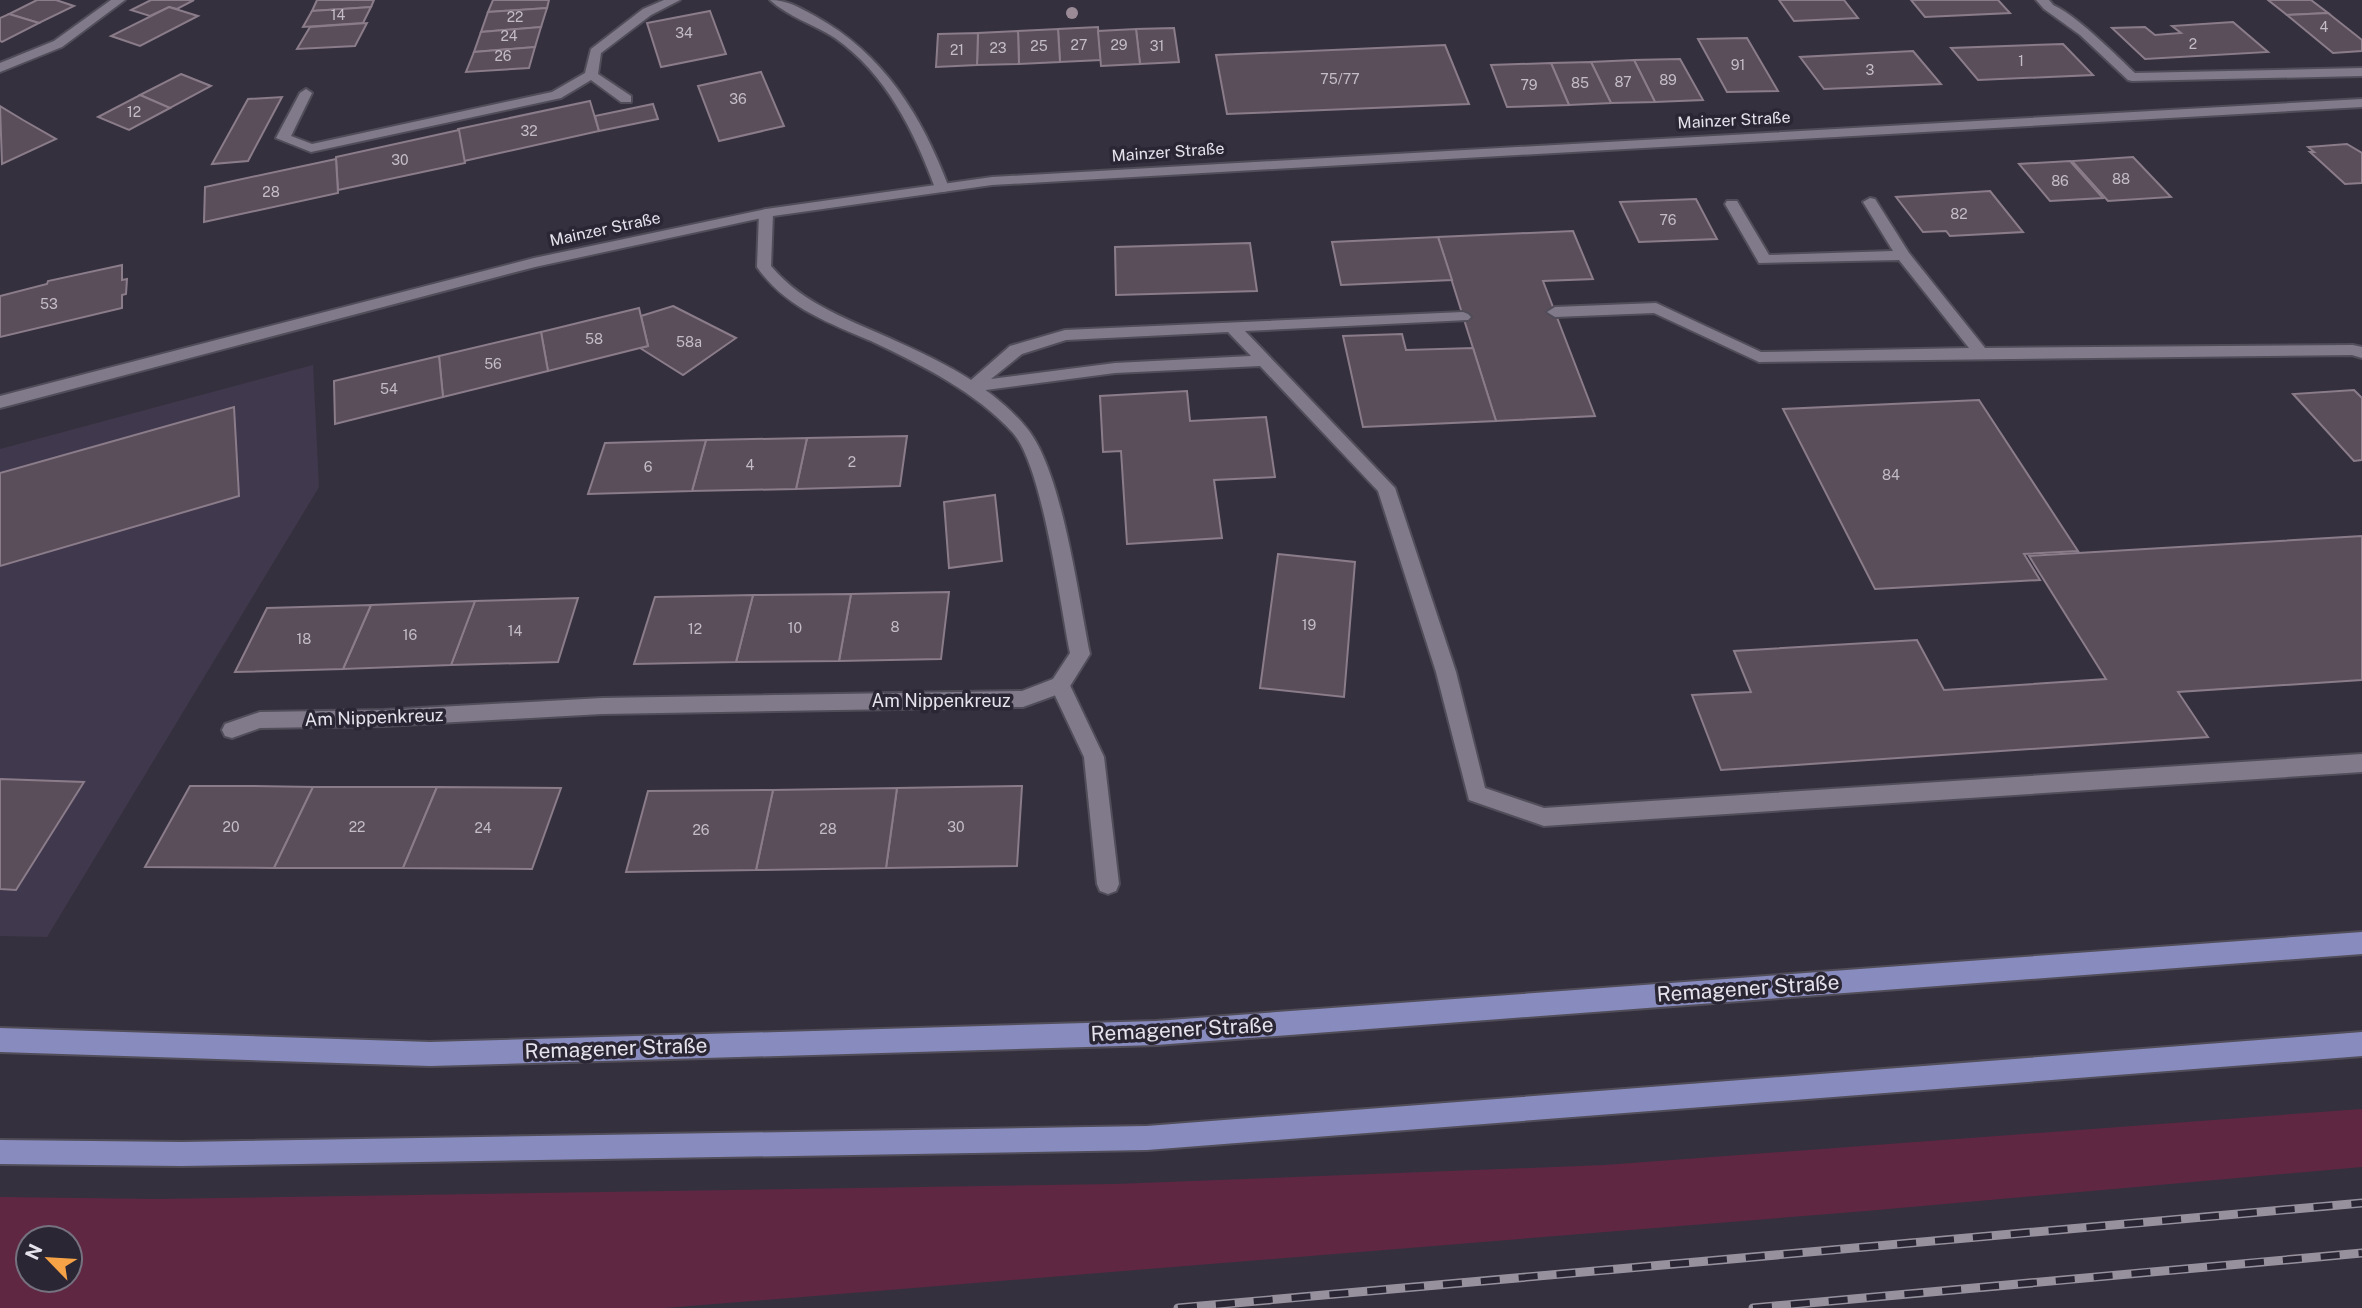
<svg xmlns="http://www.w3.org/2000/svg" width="2362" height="1308" font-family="'Public Sans',sans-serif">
<rect width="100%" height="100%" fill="#35303e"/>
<!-- built -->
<path fill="#40384d" d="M313 365 319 487 47 937 0 936V449Z"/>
<!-- green -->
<path fill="#602743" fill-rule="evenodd" d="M2362 1109V1167L1866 1211 665 1308H0V1197L156 1199 1115 1184 1605 1165ZM28 1238H70V1280H28Z"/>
<!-- building -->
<g fill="#5b4e5b" stroke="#8b7c8a" stroke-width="2">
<path d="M37 0H56L74 6 39 23 9 14Z"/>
<path d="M151 0H194L177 9 169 7 150 16 131 10Z"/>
<path d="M317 0H374L371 7 312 11Z"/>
<path d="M493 0H549L547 8 488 12Z"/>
<path d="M1779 0H1844L1858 18 1794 21Z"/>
<path d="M1911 0H1998L2010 13 1925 17Z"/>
<path d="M2268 0H2311L2328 13 2287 15Z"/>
<path d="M169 7 198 16 140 46 111 36Z"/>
<path d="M371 7 363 23 303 27 312 11Z"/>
<path d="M547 8 541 27 481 32 488 12Z"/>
<path d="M710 11 726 54 661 67 647 23Z"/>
<path d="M2328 13 2362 40V51L2333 53 2287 15Z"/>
<path d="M9 14 39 23 2 42 0 41V18Z"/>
<path d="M2233 22 2268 52 2145 59 2112 28 2145 27 2155 35 2181 33 2172 26Z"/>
<path d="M367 23 355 46 297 49 310 27Z"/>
<path d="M541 27 535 47 474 52 481 32Z"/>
<path d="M1098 27 1101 60 1060 62 1058 29Z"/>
<path d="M1174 28 1179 62 1140 64 1136 29Z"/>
<path d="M1058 29 1060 62 1019 64 1018 31Z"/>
<path d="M1136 29 1140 64 1101 66 1098 31Z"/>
<path d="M1018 31 1019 64 977 65 978 33Z"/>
<path d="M978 33 977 65 936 67 938 34Z"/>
<path d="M1747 38 1778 91 1727 92 1698 39Z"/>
<path d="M2063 44 2093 75 1978 80 1951 48Z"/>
<path d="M1445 45 1469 104 1227 114 1216 55Z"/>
<path d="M535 47 529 68 466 72 474 52Z"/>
<path d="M1913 51 1941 84 1824 89 1800 57Z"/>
<path d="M1680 59 1703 100 1655 102 1634 60Z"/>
<path d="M1634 60 1655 102 1611 103 1591 62Z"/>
<path d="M1591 62 1611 103 1569 105 1551 63Z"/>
<path d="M1551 63 1569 105 1507 107 1491 65Z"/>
<path d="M761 72 784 126 719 141 698 86Z"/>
<path d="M181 74 211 86 170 108 140 95Z"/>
<path d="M140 95 170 108 129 130 98 117Z"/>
<path d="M282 97 248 161 212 164 248 99Z"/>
<path d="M590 101 599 131 464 161 458 129Z"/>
<path d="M653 104 658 119 599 131 595 116Z"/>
<path d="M0 106 23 120 56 139 2 164Z"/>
<path d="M459 130 465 163 338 190 336 157Z"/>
<path d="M2347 144 2362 153V183L2345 184 2310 152H2314L2308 147Z"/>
<path d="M2133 157 2171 197 2108 201 2072 161Z"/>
<path d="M336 159 338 193 204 222 205 187Z"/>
<path d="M2070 161 2103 198 2050 201 2019 164Z"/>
<path d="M1990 191 2023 232 1950 236 1946 231 1923 232 1896 197Z"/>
<path d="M1696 199 1717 239 1639 242 1620 202Z"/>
<path d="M1573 231 1593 279 1543 281 1595 416 1496 421 1438 237Z"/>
<path d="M1438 237 1452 280 1341 285 1332 242Z"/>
<path d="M1250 243 1257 291 1116 295 1115 247Z"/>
<path d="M122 265V280L127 279 126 294 122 295V308L0 337V296L47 284 48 281Z"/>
<path d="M673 306 736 338 683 375 640 348 648 346 641 316Z"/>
<path d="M639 308 648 346 548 371 541 332Z"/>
<path d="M541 332 548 371 443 397 439 356Z"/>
<path d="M1402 334 1406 350 1473 348 1496 421 1363 427 1343 336Z"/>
<path d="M439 356 443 397 335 424 334 381Z"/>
<path d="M2354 390 2362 398V460L2354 461 2293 394Z"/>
<path d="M1187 391 1190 421 1266 417 1275 477 1214 480 1222 538 1127 544 1121 451 1103 452 1100 396Z"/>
<path d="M1979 400 2078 551 2024 554 2040 580 1875 589 1783 409Z"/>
<path d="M234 407 239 496 0 566V473Z"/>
<path d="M907 436 900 486 796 489 807 438Z"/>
<path d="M807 438 796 489 692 491 706 440Z"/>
<path d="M706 440 692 491 588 494 605 443Z"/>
<path d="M995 495 1002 561 949 568 944 502Z"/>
<path d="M2362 536V680L2178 692 2208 737 1721 770 1692 695 1751 692 1734 651 1917 640 1944 690 2106 679 2029 556Z"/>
<path d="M1278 554 1355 562 1344 697 1260 688Z"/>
<path d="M949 592 941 659 839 661 851 594Z"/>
<path d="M851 594 839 661 736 662 753 595Z"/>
<path d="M753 595 736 662 634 664 655 597Z"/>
<path d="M578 598 558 662 451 665 475 601Z"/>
<path d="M475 601 451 665 343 669 371 605Z"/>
<path d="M371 605 343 669 235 672 267 608Z"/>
<path d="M0 779 84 782 16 890 0 889Z"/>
<path d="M190 786H251L313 787 274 868 145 867Z"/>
<path d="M1022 786 1017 866 886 868 897 788Z"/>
<path d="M313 787H437L403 868H274Z"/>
<path d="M437 787 561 788 532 869 403 868Z"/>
<path d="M897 788 886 868 756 870 773 790Z"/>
<path d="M773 790 756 870 626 872 648 791Z"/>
</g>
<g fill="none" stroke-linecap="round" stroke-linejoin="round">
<defs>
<g id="service">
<path d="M664 0H680L651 15 601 53 598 74 631 96V102H621L591 80 561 98 311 152 276 138 300 93 306 89 312 93 291 136 312 144 552 92 585 73 591 49 643 9Z"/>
<path d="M2044 3C2063 1 2119 58 2135 73L2362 68V76L2132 81 2128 80 2080 35 2044 9Z"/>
<path d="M1870 198 1875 199 1909 253 1985 348 2353 345 2362 347V358L2352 355 1759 362 1654 313 1555 317 1547 312 1555 307 1656 303 1761 352 1969 348 1899 260 1759 263 1725 204 1727 201H1737L1769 255 1893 251 1863 202Z"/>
<path d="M1463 312 1468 314 1471 317 1468 320 1245 331 1395 488 1456 672 1485 788 1544 808 2362 754V772L1544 826 1469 800 1436 672 1378 491 1260 366 1115 373 971 392 963 387 1010 346 1065 330ZM1228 332 1251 356 1115 363 991 379 1022 354 1066 340Z"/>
<path d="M1060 677 1067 679 1104 757 1119 884 1116 891 1108 894 1100 891 1097 884 1084 757 1050 685 1053 679Z"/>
</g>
<g id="minor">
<path d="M111 0H125L62 47 0 72V63L54 41Z"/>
<path d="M770 0C788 0 800 8 815 16 884 54 922 116 949 188L947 191 942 192 935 188C914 131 886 74 835 38 815 25 787 16 770 0Z"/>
<path d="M2036 0H2049L2054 6 2044 9Z"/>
<path d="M766 209 773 213 771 266C803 305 853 321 898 342 943 362 992 387 1025 426 1062 467 1078 597 1090 654L1067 691 1023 707 602 714 384 726 260 728 232 738 225 736 222 730 225 724 260 712 384 710 602 698 1022 691 1053 679 1070 653C1060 604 1043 467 1013 433 975 391 921 365 871 341 827 322 785 307 757 267L759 213Z"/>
</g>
<path id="tertiary" d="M2362 99V107L992 185 766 217 535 267 0 408V396L534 258 766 209 992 177Z"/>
<g id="primary">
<path d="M2362 932V954L1156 1045 430 1066 0 1052V1028L430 1042 1156 1021Z"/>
<path d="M2362 1032V1056L1147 1150 182 1166 0 1164V1140L182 1142 1147 1126Z"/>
</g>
</defs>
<!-- service casing -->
<use href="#service" stroke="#514d59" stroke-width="4"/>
<!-- minor casing -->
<use href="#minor" stroke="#514d59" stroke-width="4"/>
<!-- tertiary casing -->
<use href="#tertiary" stroke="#514d59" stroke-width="4"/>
<!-- primary casing -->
<use href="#primary" stroke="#514d59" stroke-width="4"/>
<!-- service -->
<use href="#service" fill="#807a8b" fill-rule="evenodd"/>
<!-- minor -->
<use href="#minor" fill="#807a8b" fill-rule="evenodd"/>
<!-- tertiary -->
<use href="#tertiary" fill="#807a8b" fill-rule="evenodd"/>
<!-- primary -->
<use href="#primary" fill="#888bbd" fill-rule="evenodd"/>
<defs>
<g id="rail">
<path d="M1178 1308 2362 1203"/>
<path d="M1753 1308 2362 1253"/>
</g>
</defs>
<!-- rail casing -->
<use href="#rail" stroke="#96919d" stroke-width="9"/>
<!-- rail -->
<use href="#rail" stroke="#2b2634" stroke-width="6" stroke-dasharray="19" stroke-linecap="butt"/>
</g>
<!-- trees -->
<circle fill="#9b8b97" cx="1072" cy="13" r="6"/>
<g text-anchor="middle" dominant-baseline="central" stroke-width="7" stroke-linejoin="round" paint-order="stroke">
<!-- number labels -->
<g font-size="14" fill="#c3bdc8">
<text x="338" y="15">14</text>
<text x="515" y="17">22</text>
<text x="2324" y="27">4</text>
<text x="684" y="33">34</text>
<text x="509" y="36">24</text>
<text x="2193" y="44">2</text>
<text x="1079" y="45">27</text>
<text x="1119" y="45">29</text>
<text x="1039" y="46">25</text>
<text x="1157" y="46">31</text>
<text x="998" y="48">23</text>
<text x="957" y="50">21</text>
<text x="503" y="56">26</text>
<text x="2021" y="61">1</text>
<text x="1738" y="65">91</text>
<text x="1870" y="70">3</text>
<text x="1340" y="79">75/77</text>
<text x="1668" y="80">89</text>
<text x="1623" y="82">87</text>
<text x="1580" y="83">85</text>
<text x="1529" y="85">79</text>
<text x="738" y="99">36</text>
<text x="134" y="112">12</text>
<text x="529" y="131">32</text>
<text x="400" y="160">30</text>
<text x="2121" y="179">88</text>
<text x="2060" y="181">86</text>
<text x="271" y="192">28</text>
<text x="1959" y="214">82</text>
<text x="1668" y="220">76</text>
<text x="49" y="304">53</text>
<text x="594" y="339">58</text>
<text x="689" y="342">58a</text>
<text x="493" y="364">56</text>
<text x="389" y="389">54</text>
<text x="852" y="462">2</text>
<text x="750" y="465">4</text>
<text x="648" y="467">6</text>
<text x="1891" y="475">84</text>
<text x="1309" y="625">19</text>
<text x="895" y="627">8</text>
<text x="795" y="628">10</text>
<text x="695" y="629">12</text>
<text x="515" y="631">14</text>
<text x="410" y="635">16</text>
<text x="304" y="639">18</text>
<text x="231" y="827">20</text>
<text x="357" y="827">22</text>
<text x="956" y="827">30</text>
<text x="483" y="828">24</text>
<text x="828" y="829">28</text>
<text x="701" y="830">26</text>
</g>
<!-- far-street labels -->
<g font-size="16" fill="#e6e2ec" stroke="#2b2634">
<text transform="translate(1734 120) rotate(-3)">Mainzer Straße</text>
<text transform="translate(1168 152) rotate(-4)">Mainzer Straße</text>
<text transform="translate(605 229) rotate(-12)">Mainzer Straße</text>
</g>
<!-- street labels -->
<g font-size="18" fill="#e6e2ec" stroke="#2b2634">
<text x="941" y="700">Am Nippenkreuz</text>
<text transform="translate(374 717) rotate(-2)">Am Nippenkreuz</text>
</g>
<!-- near-street labels -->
<g font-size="21" fill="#e6e2ec" stroke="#2b2634">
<text transform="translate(1748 988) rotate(-4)">Remagener Straße</text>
<text transform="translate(1182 1029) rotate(-3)">Remagener Straße</text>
<text transform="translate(616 1048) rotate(-2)">Remagener Straße</text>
</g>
</g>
<!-- north arrow -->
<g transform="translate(49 1259) rotate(295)"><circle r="33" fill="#2b2634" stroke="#76717e" stroke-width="2"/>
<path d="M0-5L12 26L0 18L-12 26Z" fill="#f5a346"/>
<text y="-10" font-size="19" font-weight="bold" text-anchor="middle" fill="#e6e2ec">N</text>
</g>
</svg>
